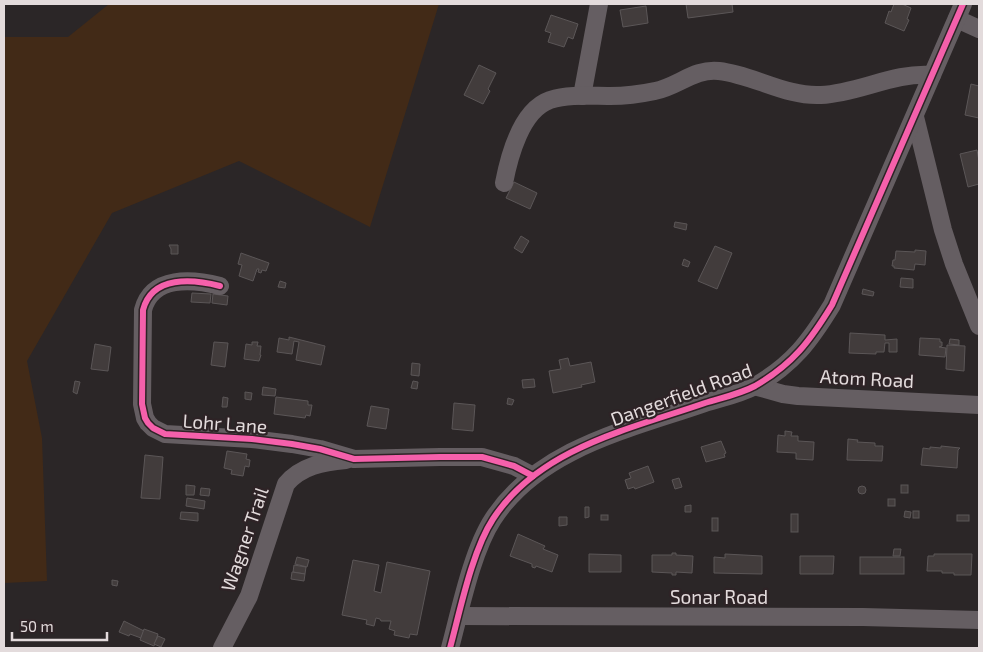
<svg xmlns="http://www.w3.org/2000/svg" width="983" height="652" font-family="'Exo 2',sans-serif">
<rect width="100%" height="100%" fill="#2b2627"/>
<!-- green -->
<path fill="#422a17" d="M109 4H439L370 227 239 161 112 213 27 361 42 438 47 581 4 583V37H68Z"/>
<!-- building -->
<g fill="#423c3c" stroke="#5b5657">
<path d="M686 4H732L733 12 688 18Z"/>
<path d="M894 4H902L911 8 907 19 909 20 904 31 885 23 889 11 891 12Z"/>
<path d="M646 6 648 23 623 27 620 10Z"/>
<path d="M551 15 578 24 573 39 568 37 564 47 548 42 551 33 545 31Z"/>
<path d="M479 65 496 73 488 89 490 91 483 104 464 95Z"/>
<path d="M971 84 979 86V118L965 115Z"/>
<path d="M977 150 979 161V184L968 187 960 154Z"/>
<path d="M514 182 537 193 530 209 506 198Z"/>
<path d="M675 222 687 224 686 230 674 227Z"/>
<path d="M521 236 529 241 522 253 514 248Z"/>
<path d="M169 245H178V254H171V249Z"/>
<path d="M715 246 732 253 717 289 698 281Z"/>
<path d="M915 250 926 251 925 265 915 264 914 270 894 268V266H892L893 260H895L896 251 915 252Z"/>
<path d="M241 253 269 263 266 271 262 270 261 273 258 272 259 269H257L253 281 239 276 242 265 238 264Z"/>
<path d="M684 259 690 262 688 267 682 265Z"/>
<path d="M901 278 913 279V288L900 287Z"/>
<path d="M280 281 286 283 285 288 278 287Z"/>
<path d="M863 289 874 292 873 296 862 294Z"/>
<path d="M192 293 211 294 210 303 191 302Z"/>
<path d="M213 294 228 296 227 305 212 303Z"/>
<path d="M850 333 885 335V340L897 339V352H889V343H885L884 352H876V354L849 353Z"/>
<path d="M289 337 325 346 321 365 296 360 299 342 294 341 292 354 277 352 279 338 289 340Z"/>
<path d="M920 338 940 339V342H942V346L939 347 946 348 945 357 919 355Z"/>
<path d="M950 339 959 340V345L949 344Z"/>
<path d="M214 342 228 343 225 367 211 365Z"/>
<path d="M252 342H258L257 346H261L260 355H261L259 361 244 359 246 344 252 345Z"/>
<path d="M95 344 111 347 108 371 91 369Z"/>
<path d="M947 345 965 346 964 371 946 369Z"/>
<path d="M568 358 570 366 591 362 595 382 581 385 582 387 553 393 549 371 561 369 559 360Z"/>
<path d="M412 363 420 364 419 376 411 375Z"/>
<path d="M534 379 535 387 523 388 522 380Z"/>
<path d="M75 381 80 382 77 394 73 392Z"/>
<path d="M413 381 418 382 417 389 411 388Z"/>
<path d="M263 387 276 389 275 396 262 395Z"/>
<path d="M245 392 252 393 251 400 245 399Z"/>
<path d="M223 397 228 398 227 407H222Z"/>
<path d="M276 397 308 401V405H312L310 416 306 415 305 418 274 414Z"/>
<path d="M508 398 514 400 512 405 507 404Z"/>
<path d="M454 403 475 405 473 431 452 429Z"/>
<path d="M371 406 389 409 386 429 367 426Z"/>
<path d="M785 431 792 432 791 436H798V441L814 442 813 460 796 459V453L777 452 778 435 785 436Z"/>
<path d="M848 439 858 440 857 442 875 443V446H883L882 461 847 460Z"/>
<path d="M721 441 726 453 724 454 725 457 706 462 701 447Z"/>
<path d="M941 446 960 448 958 450 957 468 921 465 923 448 930 449V447L941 448Z"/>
<path d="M227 451 247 454 246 459 250 460 249 467 245 466 243 476 231 474 232 470 224 468Z"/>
<path d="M145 455 163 457 160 499 141 498Z"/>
<path d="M648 466 654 482 635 489 634 487 628 489 625 480 631 478 629 473Z"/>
<path d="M679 478 682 487 675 489 672 480Z"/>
<path d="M186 485 195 486 194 495H186Z"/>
<rect x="901" y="485" width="7" height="8"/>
<circle cx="862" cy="490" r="4"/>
<path d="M201 488 210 489 209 496 200 495Z"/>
<path d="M187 498 205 501 204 509 186 506Z"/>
<rect x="888" y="499" width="7" height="7"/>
<path d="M691 505V512H685V506Z"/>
<path d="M585 507H589V517L585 518Z"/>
<path d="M905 511 911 512 910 518 904 517Z"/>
<rect x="913" y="511" width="6" height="7"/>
<path d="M181 512 198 513V521L180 519Z"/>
<rect x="791" y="514" width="7" height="18"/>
<rect x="601" y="515" width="7" height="5"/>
<rect x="957" y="515" width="12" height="6"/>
<path d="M559 517H567V525L559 526Z"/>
<rect x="712" y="518" width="6" height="13"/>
<path d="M518 534 545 546 543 549 558 555 552 572 536 566 535 568 532 567V564L510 556Z"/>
<path d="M894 549H901L900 556H893Z"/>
<path d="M672 553H676V555L693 556 692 573 676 572V575H672V573L652 572V555H672Z"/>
<path d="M589 554 621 555V572H589Z"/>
<path d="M725 554 762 556V574L714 573V557L725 558Z"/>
<path d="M934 554H972L971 575H954V573H942V571H927L928 556H934Z"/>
<path d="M800 556H834L833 574H800Z"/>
<path d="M297 557 309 560 307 567 295 564Z"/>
<rect x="860" y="557" width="44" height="17"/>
<path d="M353 560 379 565 374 591 381 593 387 562 430 571 417 635 410 634 409 638 394 635 395 631 389 629 391 621H381L380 619 376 618 374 626 366 624 367 620 342 615Z"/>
<path d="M294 565 306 567 305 574 293 572Z"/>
<path d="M292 572 305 574 304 581 291 579Z"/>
<path d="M112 580 118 581 117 586 112 585Z"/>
<path d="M124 621 144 631 141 638 130 634 129 636 119 632Z"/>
<path d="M144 629 158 634 154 646 140 640Z"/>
<path d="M158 636 165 639 161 647 154 644Z"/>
</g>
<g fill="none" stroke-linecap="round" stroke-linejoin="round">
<!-- minor -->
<g stroke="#655e62" stroke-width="18">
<path d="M957 19 979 29"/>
<path d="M582 96 599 4"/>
<path d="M915 117 943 230 954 264 979 326"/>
<path d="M504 183C509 157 521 110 550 100 569 94 590 96 610 96 625 96 641 94 655 91 677 87 695 68 719 71 754 75 786 97 821 95 860 93 893 72 932 75"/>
<path d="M220 286C193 279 152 275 143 310L142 404 145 418 148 423 153 428 165 434 252 439 292 444 320 449 354 459 440 457H482L514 466 533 476"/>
<path d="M754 386 783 394 798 396 979 405"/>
<path d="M459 616 863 617 979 620"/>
<path d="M222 648 249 596 286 484C301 466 323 462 346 460"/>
<path d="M450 648C460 611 472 551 493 519 539 448 630 429 705 403 721 398 740 394 755 386 793 364 810 341 832 305L963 4"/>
</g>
<defs>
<g id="cycleway">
<path d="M220 286C193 279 152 275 143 310L142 404 145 418 148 423 153 428 165 434 252 439 292 444 320 449 354 459 440 457H482L514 466 533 476"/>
<path d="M450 648C460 611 472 551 493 519 539 448 630 429 705 403 721 398 740 394 755 386 793 364 810 341 832 305L963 4"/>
</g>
</defs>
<!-- cycleway casing -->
<use href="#cycleway" stroke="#2e2326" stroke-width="9"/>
<!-- cycleway -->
<use href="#cycleway" stroke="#f560ab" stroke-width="6"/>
</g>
<g text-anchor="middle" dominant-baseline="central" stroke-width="4.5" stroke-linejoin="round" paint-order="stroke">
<!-- street labels -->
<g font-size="19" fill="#e3dbdc" stroke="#2e2326">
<text transform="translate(867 378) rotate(3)">Atom Road</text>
<text transform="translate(681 394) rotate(-20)">Dangerfield Road</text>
<text transform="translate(225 423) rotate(4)">Lohr Lane</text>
<text transform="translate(244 539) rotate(-71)">Wagner Trail</text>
<text x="719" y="596">Sonar Road</text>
</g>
</g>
<!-- border -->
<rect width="983" height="652" fill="none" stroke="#e3dbdc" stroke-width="10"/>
<!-- scale -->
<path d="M12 632v8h95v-8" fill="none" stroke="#e3dbdc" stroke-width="2.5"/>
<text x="20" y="632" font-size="15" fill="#e3dbdc" stroke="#2e2326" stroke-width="4" paint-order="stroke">50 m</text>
</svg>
